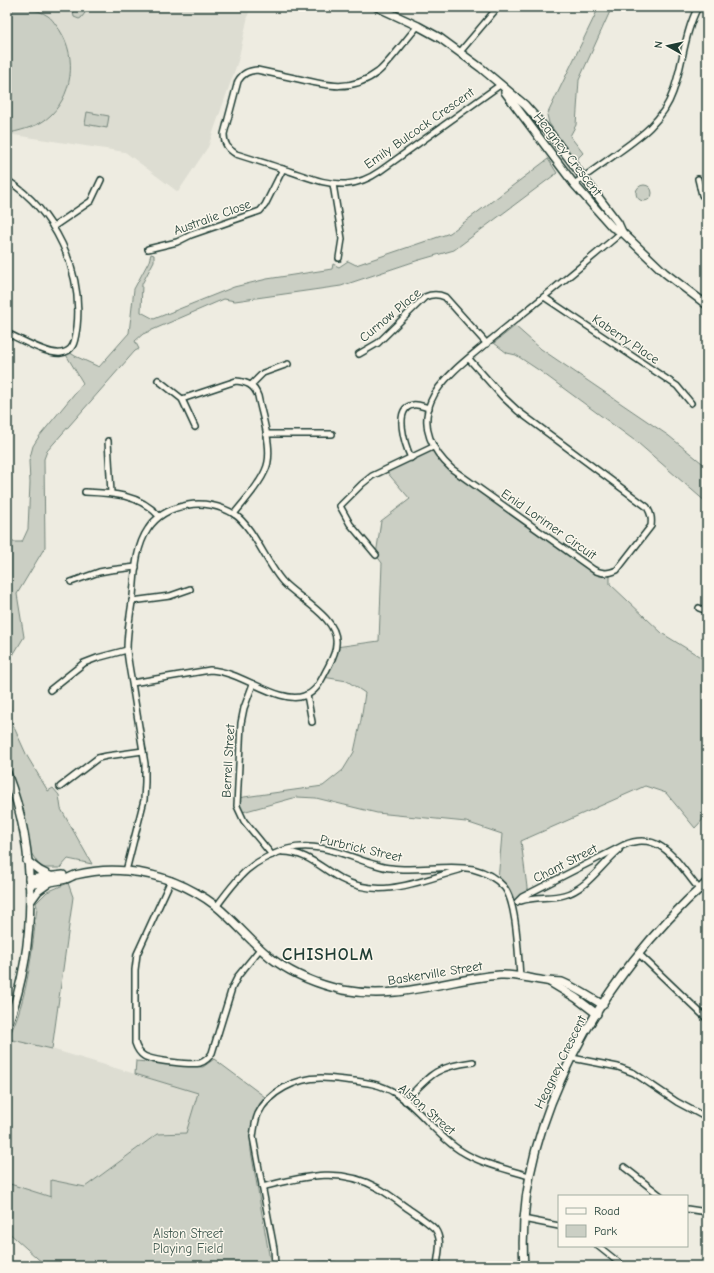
<svg xmlns="http://www.w3.org/2000/svg" width="714" height="1273" font-family="'Comic Neue',sans-serif">
<rect width="100%" height="100%" fill="#eeece1"/>
<filter id="ink" filterUnits="userSpaceOnUse"><feTurbulence type="fractalNoise" baseFrequency=".025" numOctaves="2"/><feDisplacementMap in="SourceGraphic" scale="8" xChannelSelector="R" yChannelSelector="G"/><feConvolveMatrix kernelMatrix="1 2 1 2 8 2 1 2 1" color-interpolation-filters="sRGB"/></filter>
<g filter="url(#ink)">
<!-- built -->
<g fill="#ddddd2">
<path d="M7 7H250L238 61 208 147 178 192 125 152 7 134Z"/>
<path d="M11 1037 199 1093 186 1133 157 1134 85 1187 51 1180V1197L7 1184V1045Z"/>
</g>
<!-- green -->
<g fill="#cbcfc4" stroke="#75867c">
<path d="M7 7C21 7 36 8 48 16 51 18 54 22 56 25 77 51 75 91 51 115 40 126 25 129 10 133H7Z"/>
<path d="M74 7H82L85 13 81 18 79 19 74 17 73 11Z"/>
<path d="M599 7H612L579 80 576 125 570 136 583 153 575 161 549 123 547 115Z"/>
<path d="M87 112 109 116 107 128 85 124Z"/>
<path d="M548 159 557 173 454 250 416 261 341 286 235 301 224 299 143 334 135 341 139 349 135 351 47 451 44 459 45 547 17 594 24 637 7 665V542H22L28 529 30 483 29 461 33 446 38 438 83 383 65 353 69 352 75 356 99 367 129 333 134 289 149 261 151 254 154 255V261L142 284 141 312 154 319 234 287 267 279 332 269 333 264 339 267 348 261 356 265 450 233Z"/>
<circle cx="644" cy="193" r="8"/>
<path d="M515 326 541 349 669 436 707 467V503L638 443 540 371 516 355 507 353 494 343Z"/>
<path d="M433 447 443 461 594 570 610 573V584L663 634 707 661V815L695 828 666 793 645 786 521 841 528 895 512 903 498 881 502 834 466 822 377 813 316 798 297 797 239 813 237 798 323 786 343 770 354 752 361 720 365 693 347 681 323 677 336 647 379 641 382 563 376 555 381 521 410 499 385 470Z"/>
<path d="M7 670 12 723 27 756 48 791 53 788 59 795 61 809 92 864 68 859 60 868H45L39 865 31 853 23 808 7 765Z"/>
<path d="M68 883 73 897 52 1049 8 1039C28 998 32 952 37 907L36 903 47 892Z"/>
<path d="M214 1059 265 1097C252 1113 250 1131 251 1151L271 1266H46L7 1231V1183L51 1197V1180L85 1187 157 1134 186 1133 198 1093 135 1074 136 1061 203 1067Z"/>
</g>
<g fill="none" stroke-linecap="round" stroke-linejoin="round">
<defs>
<g id="street">
<path d="M418 26C406 39 391 61 378 72 352 92 327 86 299 79 285 76 271 73 257 70 248 71 243 73 238 81L224 134C224 144 228 149 236 154 255 160 274 166 292 172 310 178 327 185 346 184 359 183 370 178 380 171L500 85"/>
<path d="M460 52 498 7"/>
<path d="M698 179 700 187 707 185"/>
<path d="M7 180C55 211 83 271 77 327 75 339 75 351 61 353 48 355 20 339 7 333"/>
<path d="M333 184 342 239 339 258"/>
<path d="M574 184C588 174 602 164 616 154 640 137 663 121 673 92 683 64 684 34 698 7"/>
<path d="M700 187 702 195"/>
<path d="M53 227 91 201 101 180"/>
<path d="M148 249 177 242 191 235 260 211 265 205 283 169"/>
<path d="M544 297 677 386 691 403"/>
<path d="M359 354 378 343 425 297C432 294 438 294 445 297L487 344"/>
<path d="M469 359 503 397 518 411 647 507C651 514 652 518 651 526L617 570C608 574 603 574 594 570L452 469C432 451 420 427 431 401 441 376 483 347 504 329 544 297 583 265 622 232"/>
<path d="M158 380 182 399 195 427"/>
<path d="M251 385 263 373 288 364"/>
<path d="M182 399 236 381C247 382 254 385 258 396 262 417 275 452 265 471 258 487 245 500 234 514"/>
<path d="M266 434H332"/>
<path d="M108 441 111 493"/>
<path d="M411 458C405 445 393 408 413 405 418 404 424 407 429 408"/>
<path d="M85 492C112 493 139 494 159 516"/>
<path d="M376 555 350 524 340 506 362 484 372 476 433 447"/>
<path d="M71 582 99 572 110 570 136 567"/>
<path d="M132 601 170 596 190 589"/>
<path d="M699 608 707 611"/>
<path d="M253 684 244 708 241 723 237 806 244 821 272 855"/>
<path d="M50 690 84 663 97 658 127 650"/>
<path d="M307 695 312 722"/>
<path d="M60 787 98 758 107 756 143 751"/>
<path d="M283 852C307 852 321 868 341 879 380 900 420 881 459 870"/>
<path d="M126 871 144 800 145 782V764L132 683 210 670C241 671 279 705 304 696 317 692 321 680 327 669 331 661 336 653 336 644 339 618 299 599 283 582 267 565 253 526 234 514 221 506 203 502 188 505 171 508 157 515 148 529 135 548 135 574 133 596 130 614 127 632 127 650 128 661 130 672 132 683"/>
<path d="M171 880 137 954 135 970V1043C137 1049 139 1053 144 1056 152 1061 192 1065 200 1063 206 1061 209 1058 212 1053L232 988 238 976 260 949"/>
<path d="M521 901C535 896 550 899 564 895 587 889 601 865 619 850"/>
<path d="M517 902 522 897 624 845C662 829 678 864 699 889"/>
<path d="M216 907C239 876 249 861 288 849 315 841 345 855 370 863 377 865 384 868 391 868 418 872 446 864 473 869 485 872 496 878 504 887 517 903 518 954 520 976"/>
<path d="M639 954 707 1019"/>
<path d="M572 1058 618 1067 634 1073 677 1102 707 1118"/>
<path d="M405 1101C431 1074 435 1067 473 1062"/>
<path d="M624 1167 661 1196"/>
<path d="M262 1187C303 1177 339 1166 378 1188 387 1193 395 1199 403 1205 414 1213 426 1220 435 1229 443 1240 438 1253 437 1266"/>
<path d="M687 1209 707 1212"/>
<path d="M523 1219 559 1226"/>
<path d="M598 1246 623 1266"/>
<path d="M275 1266 274 1249 253 1137C254 1129 255 1121 258 1114 269 1091 297 1078 321 1078 329 1078 337 1079 345 1080 363 1082 379 1083 395 1093 420 1108 436 1136 461 1151 481 1164 507 1169 529 1176"/>
<path d="M307 1266 325 1265 337 1266"/>
</g>
<g id="secondary">
<path d="M377 7 418 26 440 38 481 68 525 105 548 131 618 223 622 232"/>
<path d="M505 92 574 184 612 227 622 232 665 273 707 305"/>
<path d="M7 773C38 853 37 946 7 1027"/>
<path d="M27 861 40 871 50 876"/>
<path d="M29 879 63 875"/>
<path d="M29 885C41 883 54 882 66 879 69 878 72 876 75 875 91 871 110 869 127 871 159 874 190 886 216 906 237 923 253 945 275 961 295 975 320 985 343 990 401 1001 445 979 500 975 516 974 531 979 546 981 552 982 556 981 562 982 576 988 590 997 603 1005"/>
<path d="M30 902 38 891 49 883"/>
<path d="M548 981 576 998 597 1014"/>
<path d="M524 1266C514 1123 603 974 707 882"/>
</g>
</defs>
<!-- street casing -->
<use href="#street" stroke="#1f3d34" stroke-width="8"/>
<!-- secondary casing -->
<use href="#secondary" stroke="#1f3d34" stroke-width="10"/>
<!-- street -->
<use href="#street" stroke="#fbf7ec" stroke-width="5"/>
<!-- secondary -->
<use href="#secondary" stroke="#fbf7ec" stroke-width="7"/>
</g>
</g>
<g text-anchor="middle" dominant-baseline="central" stroke-width="3" stroke-linejoin="round" paint-order="stroke">
<!-- street labels -->
<g font-size="13" fill="#1f3d34" stroke="#fbf7ec">
<text transform="translate(419 128) rotate(-35)">Emily Bulcock Crescent</text>
<text transform="translate(568 154) rotate(52)">Heagney Crescent</text>
<text transform="translate(212 217) rotate(-20)">Australie Close</text>
<text transform="translate(390 315) rotate(-40)">Curnow Place</text>
<text transform="translate(626 339) rotate(34)">Kaberry Place</text>
<text transform="translate(549 524) rotate(35)">Enid Lorimer Circuit</text>
<text transform="translate(228 761) rotate(-87)">Berrell Street</text>
<text transform="translate(361 848) rotate(13)">Purbrick Street</text>
<text transform="translate(565 863) rotate(-27)">Chant Street</text>
<text transform="translate(435 973) rotate(-9)">Baskerville Street</text>
<text transform="translate(560 1062) rotate(-64)">Heagney Crescent</text>
<text transform="translate(427 1109) rotate(41)">Alston Street</text>
</g>
<!-- park labels -->
<g font-size="13" fill="#415a51" stroke="#fbf7ec">
<text x="188" y="1233">Alston Street<tspan x="188" dy="15">Playing Field</tspan></text>
</g>
<!-- district labels -->
<g font-size="17" font-weight="bold" letter-spacing="1" fill="#1f3d34" stroke="#fbf7ec">
<text x="328" y="954">CHISHOLM</text>
</g>
</g>
<!-- margin -->
<rect width="714" height="1273" fill="none" stroke="#fbf7ec" stroke-width="24"/>
<rect x="12" y="12" width="690" height="1249" fill="none" stroke="#1f3d34" stroke-width="1.5" filter="url(#ink)"/>
<!-- legend -->
<rect x="558" y="1195" width="130" height="52" fill="#fbf7ec" stroke="#a3ada2"/>
<rect x="566" y="1208" width="20" height="6" fill="#fbf7ec" stroke="#a3ada2"/>
<text x="594" y="1215" font-size="12" fill="#1f3d34">Road</text>
<rect x="566" y="1225" width="20" height="12" fill="#cbcfc4" stroke="#a3ada2"/>
<text x="594" y="1235" font-size="12" fill="#1f3d34">Park</text>
<!-- north arrow -->
<g transform="translate(668 46) rotate(278)" stroke="#fbf7ec" stroke-width="3" paint-order="stroke">
<path d="M0-3L7 15L0 10L-7 15Z" fill="#1f3d34"/>
<text y="-6" font-size="11" font-weight="bold" text-anchor="middle" fill="#1f3d34">N</text>
</g>
</svg>
